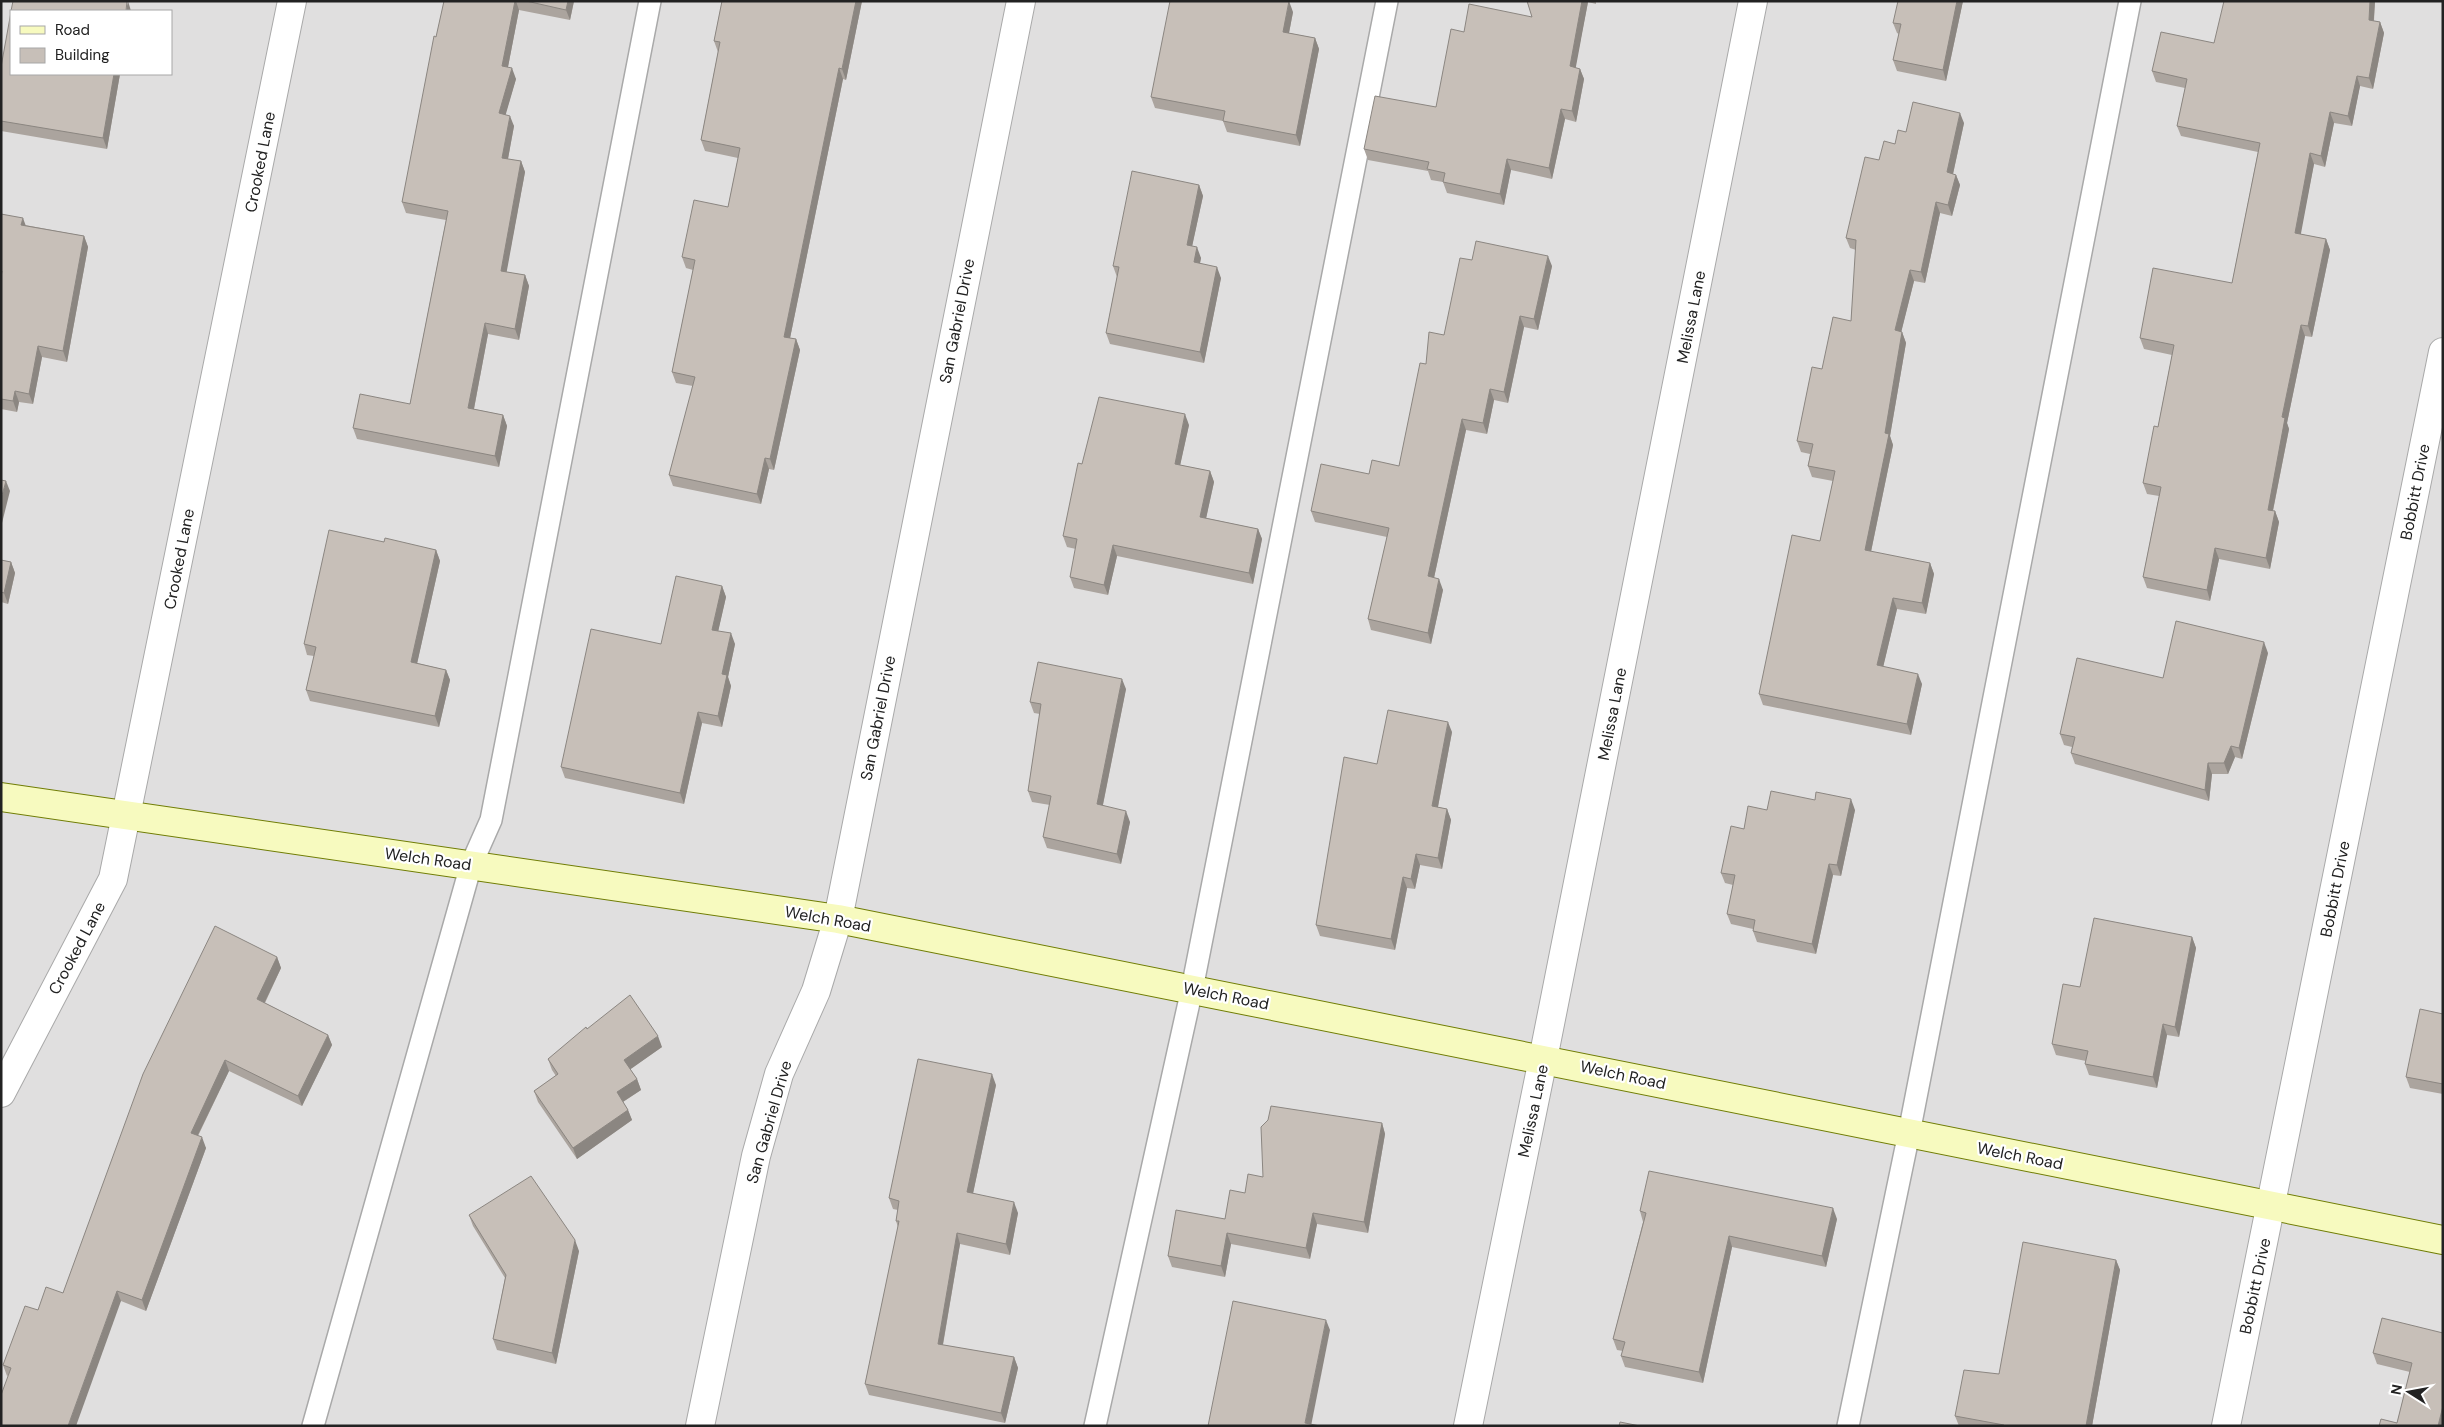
<svg xmlns="http://www.w3.org/2000/svg" width="2444" height="1427" font-family="'DM Sans',sans-serif">
<rect width="100%" height="100%" fill="#f2efe9"/>
<!-- residential -->
<path fill="#e0dfdf" fill-rule="evenodd" d="M1 1H2443V1426H1ZM11 11H171V74H11Z"/>
<g fill="none" stroke-linecap="round" stroke-linejoin="round">
<defs>
<g id="lane">
<path d="M313 1426 471 865 491 820 650 1"/>
<path d="M1095 1426 1192 989 1387 1"/>
<path d="M1848 1426 1909 1133 2130 1"/>
</g>
<g id="street">
<path d="M1 1093 113 879 292 1"/>
<path d="M700 1426 756 1156 779 1074 816 991 838 919 1021 1"/>
<path d="M1468 1426 1543 1059 1753 1"/>
<path d="M2226 1426 2443 352"/>
</g>
<path id="secondary" d="M1 797 838 919 2443 1240"/>
</defs>
<!-- lane casing -->
<use href="#lane" stroke="#a9a9a9" stroke-width="24"/>
<!-- street casing -->
<use href="#street" stroke="#a9a9a9" stroke-width="30"/>
<!-- secondary casing -->
<use href="#secondary" stroke="#707d05" stroke-width="30"/>
<!-- lane -->
<use href="#lane" stroke="#fff" stroke-width="21"/>
<!-- street -->
<use href="#street" stroke="#fff" stroke-width="28"/>
<!-- secondary -->
<use href="#secondary" stroke="#f7fabf" stroke-width="28"/>
</g>
<!-- wall -->
<g fill="#aba49e">
<path d="M444 1H574L570 20 519 10 508 67 516 79 505 115 514 126 508 159 521 161 525 172 506 272 525 275 529 286 519 340 488 334 474 409 503 415 507 426 499 467 357 439 353 428 410 404 446 220 406 213 402 202Z"/>
<path d="M722 1H862L846 80 843 79 790 338 796 339 800 350 774 470 769 469 761 504 673 486 669 475 693 386 676 383 672 372 693 270 686 268 682 257 728 207 738 158 705 151 701 140 718 52 714 41Z"/>
<path d="M1527 1H1596V4L1588 2 1575 68 1580 69 1584 79 1576 122 1565 119 1552 179 1511 170 1504 205 1447 193 1443 182 1431 180 1428 171 1368 160 1364 149 1436 107 1464 32 1532 17Z"/>
<path d="M1963 1 1946 81 1897 71 1893 60 1899 34 1897 33 1893 23Z"/>
<path d="M2375 1 2374 21 2380 22 2384 33 2373 89 2360 86 2352 126 2334 123 2325 167 2314 164 2300 234 2326 239 2330 250 2312 337 2305 336 2287 423 2289 429 2273 511H2275L2279 522 2270 569 2219 559 2210 601 2147 588 2143 577 2159 496 2147 494 2143 483 2158 427 2172 355 2144 349 2140 338 2232 283 2258 152 2181 136 2177 126 2185 88 2156 82 2152 71 2214 43Z"/>
<path d="M1293 12 1289 33 1315 38 1319 49 1300 146 1227 132 1223 121 1155 108 1151 97Z"/>
<path d="M1 67 11 74H120L107 149 1 131Z"/>
<path d="M1964 123 1953 174 1956 175 1960 185 1952 216 1940 213 1925 283 1914 281 1901 332H1902L1906 343 1890 436 1893 445 1871 552 1930 563 1934 574 1926 614 1897 609 1883 667 1922 684 1911 735 1763 705 1759 694 1820 541 1833 481 1812 477 1808 466 1810 454 1801 452 1797 441 1822 369 1851 321 1856 250 1850 248 1846 238 1879 160 1906 132Z"/>
<path d="M1199 185 1203 196 1192 246 1201 258 1200 263 1221 278 1204 363 1110 344 1106 333 1117 277 1113 266Z"/>
<path d="M1 214 25 225 84 236 88 247 67 362 42 357 33 404 19 402 17 412 1 409Z"/>
<path d="M1472 260 1552 266 1538 330 1524 327 1508 403 1494 400 1487 434 1466 430 1434 578 1443 590 1431 644 1371 630 1368 619 1387 537 1315 522 1311 511 1369 474 1399 466 1426 364 1444 335Z"/>
<path d="M1189 425 1180 465 1210 471 1214 482 1206 518 1258 529 1262 539 1253 584 1117 556 1108 595 1074 588 1070 577 1076 549 1067 547 1063 536 1082 464Z"/>
<path d="M384 542 436 550 440 561 417 663 446 670 450 680 439 727 310 701 306 690 314 656 307 655 304 644Z"/>
<path d="M1 560 11 562 15 573 8 604 1 602Z"/>
<path d="M722 586 726 597 718 631 735 644 728 677 731 686 722 727 702 723 684 804 565 778 561 767 661 644Z"/>
<path d="M2268 653 2242 759 2235 757 2228 774H2212L2209 801 2075 764 2071 753 2072 747 2064 745 2060 734 2163 678Z"/>
<path d="M1126 689 1103 805 1130 822 1121 864 1047 848 1043 837 1050 805 1032 802 1028 791 1040 714 1034 713 1030 702Z"/>
<path d="M1452 732 1438 807 1447 809 1451 820 1442 869 1420 865 1415 889 1407 888 1395 950 1320 936 1316 925 1377 764Z"/>
<path d="M1767 810H1855L1841 876 1833 875 1816 954 1757 942 1753 931V929L1731 924 1727 914 1733 885 1725 883 1721 873 1744 829Z"/>
<path d="M2192 937 2196 948 2179 1037 2167 1035 2157 1088 2089 1075 2085 1064 2086 1061 2056 1055 2052 1044 2080 987Z"/>
<path d="M277 957 281 968 265 1003 328 1035 332 1045 302 1106 229 1071 198 1136 206 1148 146 1311 121 1301 7 1376 3 1365 38 1310 63 1293Z"/>
<path d="M2443 1014V1094L2410 1088 2406 1077Z"/>
<path d="M587 1029 662 1047 630 1069 637 1079 641 1090 623 1102 628 1110 632 1120 577 1159 538 1102 534 1091 556 1076 552 1070 548 1059Z"/>
<path d="M996 1085 973 1193 1018 1213 1010 1255 960 1244 943 1345 1014 1357 1018 1368 1005 1423 869 1395 865 1384 898 1227 896 1221 898 1210 893 1209 889 1198Z"/>
<path d="M1382 1123 1385 1134 1368 1233 1317 1224 1310 1259 1231 1244 1225 1277 1172 1267 1168 1256 1225 1219 1245 1193 1263 1177Z"/>
<path d="M1640 1211 1837 1219 1826 1267 1732 1247 1703 1383 1625 1367 1621 1356 1623 1351 1617 1350 1613 1339 1643 1222Z"/>
<path d="M469 1215 579 1251 556 1364 497 1350 493 1339 505 1278 473 1226Z"/>
<path d="M2116 1260 2120 1270 2092 1426H1959L1955 1416Z"/>
<path d="M2443 1333 2397 1423 2410 1372 2377 1364 2373 1353Z"/>
</g>
<!-- shaded-wall -->
<g fill="#8b8681">
<path d="M128 1 131 11H126Z"/>
<path d="M515 1H516L519 10 506 77 502 66Z"/>
<path d="M568 1H574L570 20 566 10Z"/>
<path d="M856 1H862L846 80 842 69Z"/>
<path d="M1289 1 1293 12 1287 43 1283 32Z"/>
<path d="M1582 1H1588V2L1574 77 1570 66Z"/>
<path d="M1957 1H1963L1946 81 1943 70Z"/>
<path d="M2370 1H2375L2373 31 2369 20Z"/>
<path d="M2380 22 2384 33 2373 89 2369 78Z"/>
<path d="M1315 38 1319 49 1300 146 1296 135Z"/>
<path d="M512 68 516 79 503 124 499 113Z"/>
<path d="M839 68 843 79 788 348 784 337Z"/>
<path d="M1580 69 1584 79 1576 122 1572 111Z"/>
<path d="M114 74H120L107 149 103 138Z"/>
<path d="M2357 76 2360 86 2352 126 2348 116Z"/>
<path d="M1561 109 1565 119 1552 179 1549 168Z"/>
<path d="M2330 112 2334 123 2325 167 2321 156Z"/>
<path d="M1960 113 1964 123 1951 183 1947 172Z"/>
<path d="M510 116 514 126 506 169 502 158Z"/>
<path d="M2310 153 2314 164 2299 244 2295 233Z"/>
<path d="M1507 159 1511 170 1504 205 1500 194Z"/>
<path d="M521 161 525 172 505 281 501 271Z"/>
<path d="M1956 175 1960 185 1952 216 1948 205Z"/>
<path d="M1199 185 1203 196 1190 256 1187 245Z"/>
<path d="M1936 202 1940 213 1925 283 1921 272Z"/>
<path d="M23 218 27 229 21 225Z"/>
<path d="M84 236 88 247 67 362 63 351Z"/>
<path d="M2326 239 2330 250 2312 337 2308 326Z"/>
<path d="M1197 247 1201 258 1198 273 1194 262Z"/>
<path d="M1548 256 1552 266 1538 330 1534 319Z"/>
<path d="M1217 267 1221 278 1204 363 1200 352Z"/>
<path d="M1910 270 1914 281 1899 341 1895 330Z"/>
<path d="M525 275 529 286 519 340 515 329Z"/>
<path d="M1520 316 1524 327 1508 403 1504 392Z"/>
<path d="M485 323 488 334 472 419 468 408Z"/>
<path d="M2301 325 2305 336 2287 423 2289 429 2271 520 2268 510 2282 417Z"/>
<path d="M1902 332 1906 343 1890 436 1893 445 1869 561 1865 550Z"/>
<path d="M796 339 800 350 774 470 770 459Z"/>
<path d="M38 346 42 357 33 404 29 394Z"/>
<path d="M1490 389 1494 400 1487 434 1483 423Z"/>
<path d="M15 391 19 402 17 412 13 401Z"/>
<path d="M1185 414 1189 425 1178 475 1175 464Z"/>
<path d="M503 415 507 426 499 467 495 456Z"/>
<path d="M1462 419 1466 430 1432 587 1428 576Z"/>
<path d="M765 458 769 469 761 504 757 494Z"/>
<path d="M1210 471 1214 482 1204 528 1200 517Z"/>
<path d="M6 481 10 491 1 527V499Z"/>
<path d="M2275 511 2279 522 2270 569 2266 558Z"/>
<path d="M1258 529 1262 539 1253 584 1249 573Z"/>
<path d="M1113 545 1117 556 1108 595 1104 585Z"/>
<path d="M2215 548 2219 559 2210 601 2207 590Z"/>
<path d="M436 550 440 561 415 673 411 662Z"/>
<path d="M11 562 15 573 8 604 4 593Z"/>
<path d="M1930 563 1934 574 1926 614 1922 603Z"/>
<path d="M1439 579 1443 590 1431 644 1428 633Z"/>
<path d="M722 586 726 597 716 641 712 630Z"/>
<path d="M1893 598 1897 609 1881 676 1877 665Z"/>
<path d="M731 633 735 644 728 677 731 686 722 727 718 716 722 674Z"/>
<path d="M2264 642 2268 653 2242 759 2239 748Z"/>
<path d="M446 670 450 680 439 727 435 716Z"/>
<path d="M1918 674 1922 684 1911 735 1907 724Z"/>
<path d="M1122 679 1126 689 1101 814 1097 804Z"/>
<path d="M698 712 702 723 684 804 680 793Z"/>
<path d="M1448 722 1452 732 1436 817 1432 806Z"/>
<path d="M2231 746 2235 757 2228 774 2224 763Z"/>
<path d="M2208 763 2212 774 2209 801 2205 790Z"/>
<path d="M1851 799 1855 810 1841 876 1837 865Z"/>
<path d="M1447 809 1451 820 1442 869 1438 858Z"/>
<path d="M1126 811 1130 822 1121 864 1117 854Z"/>
<path d="M1416 854 1420 865 1415 889 1411 879Z"/>
<path d="M1829 864 1833 875 1816 954 1812 944Z"/>
<path d="M1403 877 1407 888 1395 950 1391 939Z"/>
<path d="M2192 937 2196 948 2179 1037 2175 1027Z"/>
<path d="M277 957 281 968 261 1010 257 999Z"/>
<path d="M2163 1024 2167 1035 2157 1088 2153 1077Z"/>
<path d="M328 1035 332 1045 302 1106 298 1096Z"/>
<path d="M658 1036 662 1047 628 1071 624 1060Z"/>
<path d="M225 1060 229 1071 194 1143 191 1133Z"/>
<path d="M992 1074 996 1085 971 1203 967 1192Z"/>
<path d="M637 1079 641 1090 621 1103 617 1092Z"/>
<path d="M628 1110 632 1120 577 1159 573 1148Z"/>
<path d="M1382 1123 1385 1134 1368 1233 1364 1222Z"/>
<path d="M202 1137 206 1148 146 1311 142 1300Z"/>
<path d="M1014 1202 1018 1213 1010 1255 1006 1244Z"/>
<path d="M1833 1208 1837 1219 1826 1267 1822 1256Z"/>
<path d="M1313 1213 1317 1224 1310 1259 1306 1248Z"/>
<path d="M957 1233 960 1244 941 1355 938 1344Z"/>
<path d="M1227 1233 1231 1244 1225 1277 1221 1266Z"/>
<path d="M1729 1236 1732 1247 1703 1383 1699 1372Z"/>
<path d="M575 1240 579 1251 556 1364 552 1353Z"/>
<path d="M2116 1260 2120 1270 2092 1426H2086Z"/>
<path d="M117 1291 121 1301 76 1426H68Z"/>
<path d="M1326 1320 1330 1330 1311 1426 1305 1423Z"/>
<path d="M1014 1357 1018 1368 1005 1423 1001 1413Z"/>
<path d="M2443 1406V1426H2438Z"/>
</g>
<!-- building -->
<g fill="#c7bfb8" stroke="#8b8681">
<path d="M13 1H127L126 11H11Z"/>
<path d="M444 1H515L502 66 512 68 499 113 510 116 502 158 521 161 501 271 525 275 515 329 485 323 468 408 503 415 495 456 353 428 360 394 410 404 448 211 402 202 434 36 436 37Z"/>
<path d="M526 1H568L566 10Z"/>
<path d="M722 1H856L842 69 839 68 784 337 796 339 770 459 765 458 757 494 669 475 695 377 672 372 695 260 682 257 694 200 728 207 740 148 701 140 720 42 714 41Z"/>
<path d="M1170 1H1289L1283 32 1315 38 1296 135 1223 121 1225 111 1151 97Z"/>
<path d="M1527 1H1582L1570 66 1580 69 1572 111 1561 109 1549 168 1507 159 1500 194 1443 182 1445 173 1427 169 1429 162 1364 149 1375 96 1436 107 1451 29 1464 32 1469 4 1532 17Z"/>
<path d="M1898 1H1957L1943 70 1893 60 1901 24 1893 23Z"/>
<path d="M2224 1H2370L2369 20 2380 22 2369 78 2357 76 2348 116 2330 112 2321 156 2310 153 2295 233 2326 239 2308 326 2301 325 2282 417 2285 418 2268 510 2275 511 2266 558 2215 548 2207 590 2143 577 2161 487 2143 483 2154 426 2158 427 2174 345 2140 338 2153 268 2232 283 2260 143 2177 126 2187 79 2152 71 2161 32 2214 43Z"/>
<path d="M11 12V74H114L103 138 1 121V67Z"/>
<path d="M1913 102 1960 113 1947 172 1956 175 1948 205 1936 202 1921 272 1910 270 1895 330 1902 332 1885 433 1889 434 1865 550 1930 563 1922 603 1893 598 1877 665 1918 674 1907 724 1759 694 1792 535 1820 541 1835 471 1808 466 1813 444 1797 441 1812 367 1822 369 1833 317 1851 321 1856 240 1846 238 1865 157 1879 160 1884 141 1895 144 1898 130 1906 132Z"/>
<path d="M1132 171 1199 185 1187 245 1197 247 1194 262 1217 267 1200 352 1106 333 1119 267 1113 266Z"/>
<path d="M1 214 23 218 21 225 84 236 63 351 38 346 29 394 15 391 13 401 1 399V277L2 271H1Z"/>
<path d="M1476 241 1548 256 1534 319 1520 316 1504 392 1490 389 1483 423 1462 419 1428 576 1439 579 1428 633 1368 619 1389 528 1311 511 1321 464 1369 474 1372 460 1399 466 1420 363 1426 364 1429 332 1444 335 1460 258 1472 260Z"/>
<path d="M1099 397 1185 414 1175 464 1210 471 1200 517 1258 529 1249 573 1113 545 1104 585 1070 577 1077 539 1063 536 1078 463 1082 464Z"/>
<path d="M1 480 6 481 1 499Z"/>
<path d="M329 530 384 542 385 538 436 550 411 662 446 670 435 716 306 690 316 647 304 644Z"/>
<path d="M1 560 11 562 4 593 1 592Z"/>
<path d="M676 576 722 586 712 630 731 633 722 674 727 675 718 716 698 712 680 793 561 767 591 629 661 644Z"/>
<path d="M2176 621 2264 642 2239 748 2231 746 2224 763H2208L2205 790 2071 753 2075 737 2060 734 2077 658 2163 678Z"/>
<path d="M1038 662 1122 679 1097 804 1126 811 1117 854 1043 837 1051 796 1028 791 1041 704 1030 702Z"/>
<path d="M1388 710 1448 722 1432 806 1447 809 1438 858 1416 854 1411 879 1403 877 1391 939 1316 925 1344 757 1377 764Z"/>
<path d="M1771 791 1815 800 1816 792 1851 799 1837 865 1829 864 1812 944 1753 931 1755 920 1727 914 1735 875 1721 873 1731 826 1744 829 1748 806 1767 810Z"/>
<path d="M2094 918 2192 937 2175 1027 2163 1024 2153 1077 2085 1064 2088 1051 2052 1044 2063 984 2080 987Z"/>
<path d="M215 926 277 957 257 999 328 1035 298 1096 225 1060 191 1133 202 1137 142 1300 117 1291 68 1426H1V1395L11 1368 3 1365 25 1306 38 1310 46 1287 63 1293 143 1074Z"/>
<path d="M630 995 658 1036 624 1060 637 1079 617 1092 628 1110 573 1148 534 1091 558 1074 548 1059 586 1027 587 1029Z"/>
<path d="M2420 1009 2443 1014V1084L2406 1077Z"/>
<path d="M918 1059 992 1074 967 1192 1014 1202 1006 1244 957 1233 938 1344 1014 1357 1001 1413 865 1384 899 1221H896L899 1201 889 1198Z"/>
<path d="M1271 1106 1382 1123 1364 1222 1313 1213 1306 1248 1227 1233 1221 1266 1168 1256 1176 1210 1225 1219 1230 1190 1245 1193 1248 1174 1263 1177 1261 1127 1268 1120Z"/>
<path d="M1649 1171 1833 1208 1822 1256 1729 1236 1699 1372 1621 1356 1625 1342 1613 1339 1646 1213 1640 1211Z"/>
<path d="M531 1176 575 1240 552 1353 493 1339 506 1275 469 1215Z"/>
<path d="M2023 1242 2116 1260 2086 1426H2004V1425L1955 1416 1964 1370 1999 1374Z"/>
<path d="M1233 1301 1326 1320 1305 1423 1320 1426H1208Z"/>
<path d="M2382 1318 2443 1333V1406L2438 1426H2379L2381 1419 2397 1423 2412 1363 2373 1353Z"/>
<path d="M1620 1422 1640 1426H1619Z"/>
</g>
<g text-anchor="middle" dominant-baseline="central" stroke-width="4.5" stroke-linejoin="round" paint-order="stroke">
<!-- street labels -->
<g font-size="16" fill="#222" stroke="#fff">
<text transform="translate(260 162) rotate(-79)">Crooked Lane</text>
<text transform="translate(1691 317) rotate(-79)">Melissa Lane</text>
<text transform="translate(957 321) rotate(-79)">San Gabriel Drive</text>
<text transform="translate(2415 492) rotate(-79)">Bobbitt Drive</text>
<text transform="translate(179 559) rotate(-79)">Crooked Lane</text>
<text transform="translate(1612 714) rotate(-79)">Melissa Lane</text>
<text transform="translate(878 718) rotate(-79)">San Gabriel Drive</text>
<text transform="translate(428 859) rotate(8)">Welch Road</text>
<text transform="translate(2335 889) rotate(-79)">Bobbitt Drive</text>
<text transform="translate(828 919) rotate(10)">Welch Road</text>
<text transform="translate(77 948) rotate(-62)">Crooked Lane</text>
<text transform="translate(1226 996) rotate(11)">Welch Road</text>
<text transform="translate(1623 1075) rotate(12)">Welch Road</text>
<text transform="translate(1533 1111) rotate(-78)">Melissa Lane</text>
<text transform="translate(769 1122) rotate(-74)">San Gabriel Drive</text>
<text transform="translate(2020 1156) rotate(11)">Welch Road</text>
<text transform="translate(2255 1286) rotate(-78)">Bobbitt Drive</text>
</g>
</g>
<!-- border -->
<rect width="2444" height="1427" fill="none" stroke="#222222" stroke-width="5"/>
<!-- legend -->
<rect x="10" y="10" width="162" height="65" fill="#ffffff" stroke="#a7a7a7"/>
<rect x="20" y="26" width="25" height="8" fill="#f7fabf" stroke="#a7a7a7"/>
<text x="55" y="35" font-size="15" fill="#222222">Road</text>
<rect x="20" y="48" width="25" height="15" fill="#c7bfb8" stroke="#a7a7a7"/>
<text x="55" y="60" font-size="15" fill="#222222">Building</text>
<!-- north arrow -->
<g transform="translate(2409 1392) rotate(281)" stroke="#ffffff" stroke-width="4" paint-order="stroke">
<path d="M0-4L9 19L0 12L-9 19Z" fill="#222222"/>
<text y="-8" font-size="14" font-weight="bold" text-anchor="middle" fill="#222222">N</text>
</g>
</svg>
